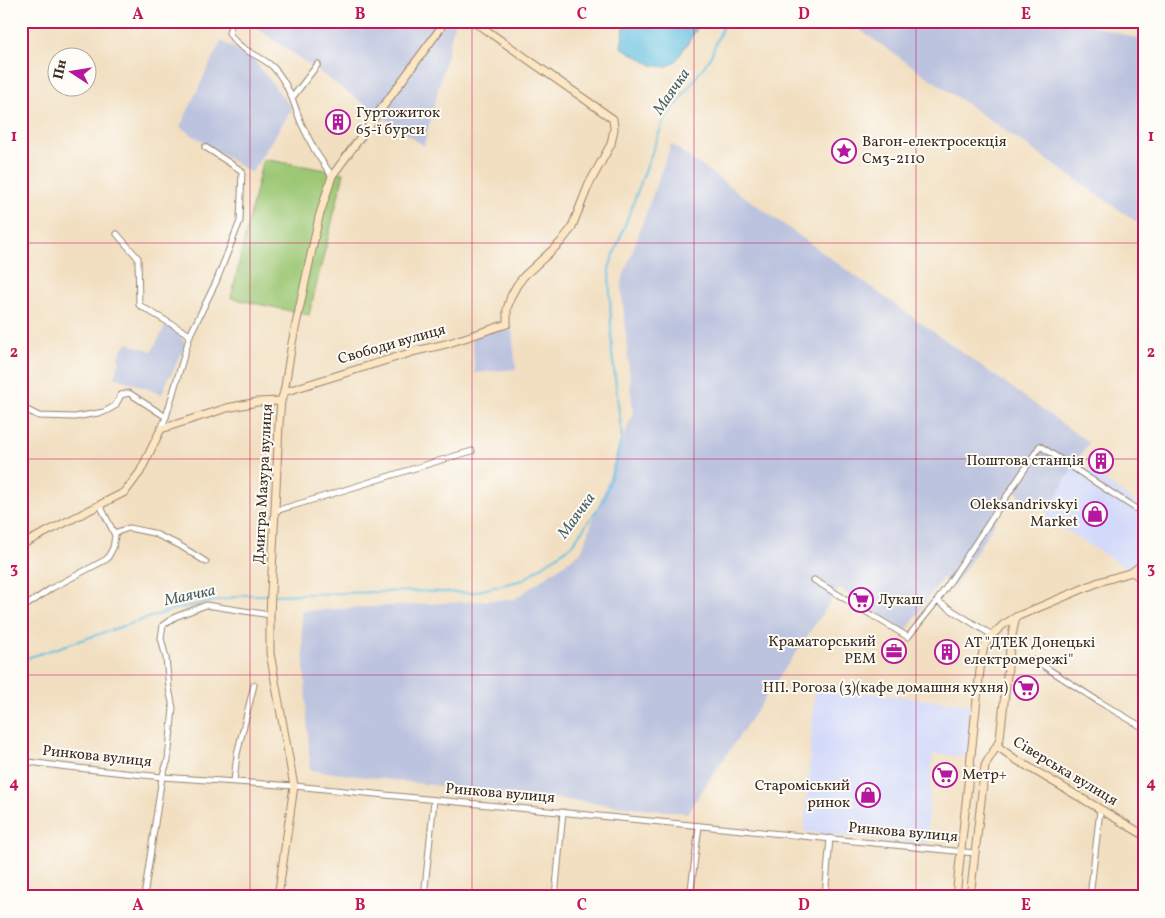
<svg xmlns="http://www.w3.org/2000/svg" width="1165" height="918" font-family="Vollkorn,serif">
<rect width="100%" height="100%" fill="#fdfcf7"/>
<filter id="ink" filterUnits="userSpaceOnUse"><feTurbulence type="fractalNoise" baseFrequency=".02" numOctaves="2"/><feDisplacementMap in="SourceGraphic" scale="10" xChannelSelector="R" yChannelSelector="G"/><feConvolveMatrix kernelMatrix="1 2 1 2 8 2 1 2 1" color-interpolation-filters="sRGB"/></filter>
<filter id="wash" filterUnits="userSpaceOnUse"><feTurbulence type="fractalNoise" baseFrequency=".0096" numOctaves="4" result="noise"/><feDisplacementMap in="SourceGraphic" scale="20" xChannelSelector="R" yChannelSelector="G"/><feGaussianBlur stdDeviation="1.12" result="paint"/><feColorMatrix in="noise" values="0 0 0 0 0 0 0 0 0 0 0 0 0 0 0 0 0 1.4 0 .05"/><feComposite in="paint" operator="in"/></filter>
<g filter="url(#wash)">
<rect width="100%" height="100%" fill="#f2dfc1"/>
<!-- built -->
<g fill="#d2d9f9">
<path d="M1076 461 1144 508V558L1132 572 1045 517Z"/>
<path d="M815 687 973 705 970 757 933 754 926 844 804 832Z"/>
</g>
<!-- industrial -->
<g fill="#bcc3de">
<path d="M247 21H455L424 146Z"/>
<path d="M847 21H1077L1136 38 1144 33V227Z"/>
<path d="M221 41 252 58 292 109 251 173 180 127Z"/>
<path d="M671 144 1089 443 1076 461 1048 512 1014 492 954 587 942 579 906 631 839 589 687 813 465 789 310 770 301 611 515 599 581 552 633 413 621 283Z"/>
<path d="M166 325 176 330 185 343 183 353 180 354 171 376H169L162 394 114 377 120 361 118 359 123 347H125L126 343 152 351Z"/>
<path d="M512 330 516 369 475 373 472 334Z"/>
</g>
<!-- green -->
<path fill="#9cc774" stroke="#6c7849" d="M263 159 344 173 309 315 231 298Z"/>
<!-- water -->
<path fill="#63c1e1" stroke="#4f7680" d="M635 21H702L676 61 666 67 652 65 621 47 624 28Z"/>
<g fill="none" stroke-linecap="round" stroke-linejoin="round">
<!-- stream -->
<g stroke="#63c1e1" stroke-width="2">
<path d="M274 595 413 591 470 593 523 580 572 545 605 498 622 437 612 353 609 268 663 123 710 58 725 21"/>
<path d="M21 660 175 609 245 595H269"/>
</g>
</g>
</g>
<g filter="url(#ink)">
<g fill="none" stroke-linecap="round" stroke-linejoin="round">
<defs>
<g id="street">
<path d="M232 21 229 33C241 53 258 53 273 67 282 76 287 87 292 98"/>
<path d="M318 64 292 98 301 123 315 151 332 176"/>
<path d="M117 234 138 258 139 305 190 335"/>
<path d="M21 407 39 416 75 417 104 412 115 406 121 395 129 393 166 417"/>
<path d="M161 429 166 417 190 335 216 282 240 221 242 171 205 147"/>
<path d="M100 505 114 533 129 528 153 533 179 545 206 562"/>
<path d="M275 511C341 492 406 470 472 451"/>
<path d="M814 580 908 637 937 601 1040 446 1144 514"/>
<path d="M937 601 992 635"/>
<path d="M21 609 52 588 107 559 113 548 115 536 114 533"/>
<path d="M1026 659 1036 661 1098 701 1144 728"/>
<path d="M21 761 68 767 162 777 294 786 975 853"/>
<path d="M234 781 237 754 254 685"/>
<path d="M144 897 162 777 168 760 173 708 169 688 166 658 161 638 163 625 175 617 206 605 270 615"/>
<path d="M424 897 434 800"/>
<path d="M555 897 563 812"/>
<path d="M690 897 699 826"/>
<path d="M825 897 830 838"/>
<path d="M1090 897 1100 810"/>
</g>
<g id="secondary">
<path d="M284 392 416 351 446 344 507 324V309L511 296 517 285 524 276 560 243 571 229 589 184 611 144 614 129 613 119 483 28 472 21"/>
<path d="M21 545 125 492 140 472 161 429 227 408 257 402 281 401"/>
<path d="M1132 572 1144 580"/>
<path d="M997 746 1015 759 1144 835"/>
<path d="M278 897 294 786 270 653V615L279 424 281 401 284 392 292 343 319 217 332 176 440 29 444 21"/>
<path d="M956 897 981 661 984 647 990 637 1003 625 1016 617 1099 582 1132 572 1144 563"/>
<path d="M970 897 985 766C989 756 997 749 1000 738L1011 640 1016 617"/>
</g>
</defs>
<!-- street casing -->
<use href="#street" stroke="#968470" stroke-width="7"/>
<!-- secondary casing -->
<use href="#secondary" stroke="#968470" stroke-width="9"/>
<!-- street -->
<use href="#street" stroke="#fff" stroke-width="5"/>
<!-- secondary -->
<use href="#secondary" stroke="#fce6c4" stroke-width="7"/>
</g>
</g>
<!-- grid -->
<path fill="none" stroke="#c2185b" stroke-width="1" stroke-opacity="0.55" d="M250 21V897M472 21V897M694 21V897M916 21V897M21 243H1144M21 459H1144M21 675H1144"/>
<!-- icons -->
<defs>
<symbol id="building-ring" viewBox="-11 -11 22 22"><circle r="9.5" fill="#fdfcf7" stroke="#b5179e" stroke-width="1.5"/><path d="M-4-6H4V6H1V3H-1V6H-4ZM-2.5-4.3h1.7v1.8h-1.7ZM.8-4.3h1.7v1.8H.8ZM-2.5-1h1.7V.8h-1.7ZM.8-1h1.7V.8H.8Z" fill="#b5179e"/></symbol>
<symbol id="sight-ring" viewBox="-11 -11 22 22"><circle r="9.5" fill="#fdfcf7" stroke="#b5179e" stroke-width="1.5"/><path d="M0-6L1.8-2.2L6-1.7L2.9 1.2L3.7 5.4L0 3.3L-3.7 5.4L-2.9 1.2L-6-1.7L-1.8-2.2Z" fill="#b5179e"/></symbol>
<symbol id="shop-ring" viewBox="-11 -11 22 22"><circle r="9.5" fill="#fdfcf7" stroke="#b5179e" stroke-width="1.5"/><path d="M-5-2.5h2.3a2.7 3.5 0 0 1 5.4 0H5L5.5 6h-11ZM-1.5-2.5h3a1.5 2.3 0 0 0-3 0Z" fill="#b5179e"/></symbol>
<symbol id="supermarket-ring" viewBox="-11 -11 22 22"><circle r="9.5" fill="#fdfcf7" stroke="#b5179e" stroke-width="1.5"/><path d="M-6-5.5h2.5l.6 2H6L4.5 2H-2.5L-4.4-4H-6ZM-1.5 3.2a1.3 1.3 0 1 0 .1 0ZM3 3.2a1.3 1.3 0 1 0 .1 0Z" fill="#b5179e"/></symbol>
<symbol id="office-ring" viewBox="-11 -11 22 22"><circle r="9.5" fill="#fdfcf7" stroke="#b5179e" stroke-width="1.5"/><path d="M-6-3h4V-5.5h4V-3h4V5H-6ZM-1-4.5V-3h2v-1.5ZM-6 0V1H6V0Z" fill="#b5179e"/></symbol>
</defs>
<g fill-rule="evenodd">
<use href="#building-ring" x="324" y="108" width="28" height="28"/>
<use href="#sight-ring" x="830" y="137" width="28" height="28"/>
<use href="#building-ring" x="1087" y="447" width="28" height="28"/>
<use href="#shop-ring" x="1081" y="500" width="28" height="28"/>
<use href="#supermarket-ring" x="847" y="586" width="28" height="28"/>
<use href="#office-ring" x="880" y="637" width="28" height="28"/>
<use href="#building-ring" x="933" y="638" width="28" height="28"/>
<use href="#supermarket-ring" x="1012" y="674" width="28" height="28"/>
<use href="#supermarket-ring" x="931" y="761" width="28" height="28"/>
<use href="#shop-ring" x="854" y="781" width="28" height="28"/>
</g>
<g text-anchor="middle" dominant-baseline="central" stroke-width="4" stroke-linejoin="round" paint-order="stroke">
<!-- poi labels -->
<g font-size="15" fill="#3b2a1e" stroke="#fdfcf7" text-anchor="start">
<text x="356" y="113">Гуртожиток<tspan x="356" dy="17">65-ї бурси</tspan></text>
<text x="862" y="142">Вагон-електросекція<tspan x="862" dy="17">См3-2110</tspan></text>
<text x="1084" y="461" text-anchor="end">Поштова станція</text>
<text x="1078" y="505" text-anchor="end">Oleksandrivskyi<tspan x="1078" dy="17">Market</tspan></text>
<text x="878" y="600">Лукаш</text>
<text x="876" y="642" text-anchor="end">Краматорський<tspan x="876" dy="17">РЕМ</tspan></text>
<text x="964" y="643">АТ "ДТЕК Донецькі<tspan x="964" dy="17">електромережі"</tspan></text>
<text x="1008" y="688" text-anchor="end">НП. Рогоза (3)(кафе домашня кухня)</text>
<text x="962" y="775">Метр+</text>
<text x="850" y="786" text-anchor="end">Староміський<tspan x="850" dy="17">ринок</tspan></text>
</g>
<!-- street labels -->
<g font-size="15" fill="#3b2a1e" stroke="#fdfcf7">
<text transform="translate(392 345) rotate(-16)">Свободи вулиця</text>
<text transform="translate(264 484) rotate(-87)">Дмитра Мазура вулиця</text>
<text transform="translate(97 757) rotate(6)">Ринкова вулиця</text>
<text transform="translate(1065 772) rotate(31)">Сіверська вулиця</text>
<text transform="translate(500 794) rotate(5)">Ринкова вулиця</text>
<text transform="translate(903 833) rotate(5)">Ринкова вулиця</text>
</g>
<!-- water labels -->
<g font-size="16" font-style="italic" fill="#495f62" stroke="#fdfcf7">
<text transform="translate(672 92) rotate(-55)">Маячка</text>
<text transform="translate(577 516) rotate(-54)">Маячка</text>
<text transform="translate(190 596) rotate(-12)">Маячка</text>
</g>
</g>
<!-- margin -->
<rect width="1165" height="918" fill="none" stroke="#fdfcf7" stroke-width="55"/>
<!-- north arrow -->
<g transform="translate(72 72) rotate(282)"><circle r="24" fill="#fdfcf7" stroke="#afa8a0"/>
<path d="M0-4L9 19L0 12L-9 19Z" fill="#b5179e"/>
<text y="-8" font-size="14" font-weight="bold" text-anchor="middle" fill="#3b2a1e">Пн</text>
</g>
<rect x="28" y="28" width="1110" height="862" fill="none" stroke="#c2185b" stroke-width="2"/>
<g font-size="16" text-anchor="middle" font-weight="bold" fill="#c2185b">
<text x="138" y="19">A</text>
<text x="360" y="19">B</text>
<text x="582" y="19">C</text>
<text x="804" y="19">D</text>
<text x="1026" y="19">E</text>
<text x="14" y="141">1</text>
<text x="1151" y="141">1</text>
<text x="14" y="357">2</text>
<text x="1151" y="357">2</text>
<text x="14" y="573">3</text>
<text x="1151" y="573">3</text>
<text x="14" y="788">4</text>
<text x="1151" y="788">4</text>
<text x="138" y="910">A</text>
<text x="360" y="910">B</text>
<text x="582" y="910">C</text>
<text x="804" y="910">D</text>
<text x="1026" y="910">E</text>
</g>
</svg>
